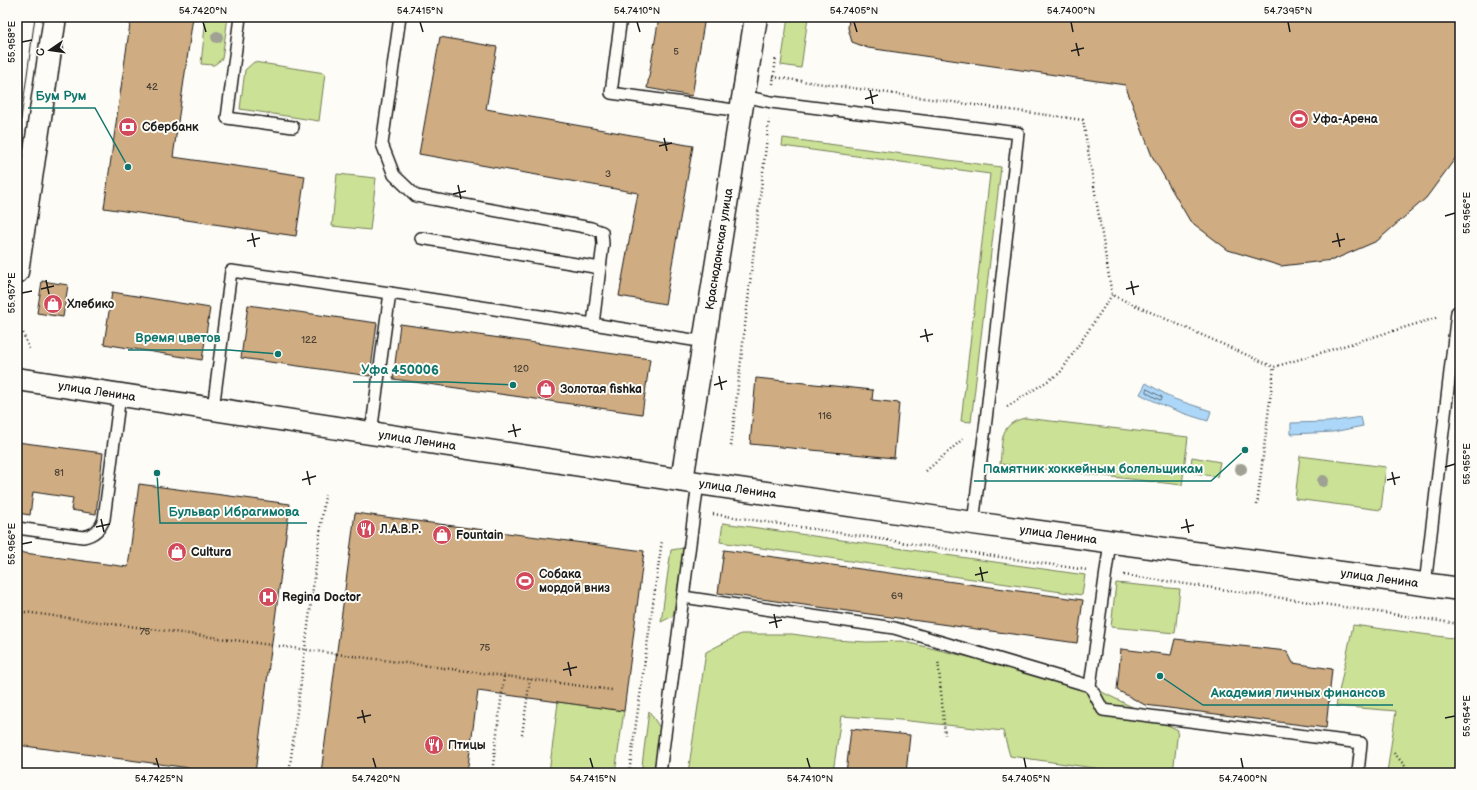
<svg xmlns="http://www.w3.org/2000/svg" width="1477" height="790" font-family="'Balsamiq Sans',sans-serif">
<rect width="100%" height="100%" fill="#fdfcf7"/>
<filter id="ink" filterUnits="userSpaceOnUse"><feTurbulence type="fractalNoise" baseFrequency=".025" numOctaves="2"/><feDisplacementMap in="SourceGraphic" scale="8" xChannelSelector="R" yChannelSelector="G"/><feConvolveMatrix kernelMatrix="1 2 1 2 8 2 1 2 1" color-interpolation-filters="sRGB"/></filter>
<g filter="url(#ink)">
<!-- green -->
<g fill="#cbe196" stroke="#747e59">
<path d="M206 17H228L222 59 214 65 201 64Z"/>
<path d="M788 17H808L801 68 781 65Z"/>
<path d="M254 62 325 73 319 121 240 109 245 70Z"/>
<path d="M783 138 1001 167 971 422 961 421 990 174 782 146Z"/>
<path d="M337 174 376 178 370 230 332 226Z"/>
<path d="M1025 418 1188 437 1182 485 1000 464C1003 441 998 424 1025 418Z"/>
<path d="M1300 456 1386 467 1381 510 1295 499Z"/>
<path d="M1192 457 1220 462 1217 477 1190 472Z"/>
<path d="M723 523 1085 575 1082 595 720 542Z"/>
<path d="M684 548 673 616 661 622 671 550Z"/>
<path d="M1116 583 1180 589 1175 633 1111 627Z"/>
<path d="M1353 625 1460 639V773H1387L1396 711 1336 706Z"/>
<path d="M741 634H792L835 640 867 642 901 641 1090 686 1178 730 1173 773H1129L1010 756 1003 731 900 720 841 716 833 773H688L706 652Z"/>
<path d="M558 702 624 711 615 773H549Z"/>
<path d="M649 711 660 728 654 773H641Z"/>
</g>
<!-- water -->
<g fill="#add7f8" stroke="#738ca0">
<path d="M1146 383 1174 399 1211 411 1208 421C1184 414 1162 406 1140 394Z"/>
<path d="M1361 417 1363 426 1333 432 1291 434V423L1328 422Z"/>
</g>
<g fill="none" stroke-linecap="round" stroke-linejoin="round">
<!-- shore -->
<path stroke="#566774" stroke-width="1" d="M1147 389 1162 397V399L1160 400 1147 393 1146 391Z"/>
</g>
<!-- building -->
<g fill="#cfac81" stroke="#1c1c1c">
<path d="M131 17H193L173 157 305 176 296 236 104 208Z"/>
<path d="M659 17H705L692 96 647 88Z"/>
<path d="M849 17H1460V152L1426 198 1377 241 1333 260 1281 266 1228 250 1190 221 1152 156 1125 85 868 48 852 42 848 28Z"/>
<path d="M440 37 497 47 486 109 693 146 665 304 619 296 638 193 419 154Z"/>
<path d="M42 281 68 285 63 317 37 313Z"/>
<path d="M112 292 210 308 202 360 104 344Z"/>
<path d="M248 305 377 323 370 376 241 358Z"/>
<path d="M400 324 650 359 642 414 393 379Z"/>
<path d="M756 378 873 390 872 400 899 403 894 458 750 444Z"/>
<path d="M17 442 103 453 96 514 71 510 73 498 33 492 30 515 17 513Z"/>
<path d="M139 484 290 504 255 773H227L17 745V552L128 567Z"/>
<path d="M355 513 644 551 624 711 478 691 467 773H321Z"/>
<path d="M724 550 1083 600 1077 643 718 593Z"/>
<path d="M1175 639 1287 651 1293 663 1332 669 1326 728 1145 705 1117 690 1121 649 1171 655Z"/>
<path d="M851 729 910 735 906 773H846Z"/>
</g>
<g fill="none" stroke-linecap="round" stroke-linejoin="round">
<defs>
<g id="service">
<path d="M240 17 227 118 293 127"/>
<path d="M400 17 382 144 394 175 416 196 591 228 602 232 603 244 593 324 705 342"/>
<path d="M621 17 611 93 741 111"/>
<path d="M744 96 771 102 1018 133 986 420 973 523"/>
<path d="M421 238 600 268"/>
<path d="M213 409 231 271 390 293 593 324"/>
<path d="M371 433 390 293"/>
<path d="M17 528 83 537C94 535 100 530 104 519L120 395"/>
<path d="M1425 585 1457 312"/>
<path d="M683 597 698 483"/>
<path d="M1090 686 1103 710 1361 743 1358 773"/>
<path d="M660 773 683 597 894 628 1090 686 1110 542"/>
</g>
<g id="minor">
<path id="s1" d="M682 480 756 17"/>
</g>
<g id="secondary">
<path d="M17 272 55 17"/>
<path id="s2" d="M17 379 698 483 973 523 1460 589"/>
</g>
</defs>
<!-- service casing -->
<use href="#service" stroke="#1c1c1c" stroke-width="14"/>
<!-- minor casing -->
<use href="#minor" stroke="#1c1c1c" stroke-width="25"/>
<!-- secondary casing -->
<use href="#secondary" stroke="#1c1c1c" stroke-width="25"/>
<!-- path -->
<g stroke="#1c1c1c" stroke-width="2.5" stroke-dasharray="1 3" stroke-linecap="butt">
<path d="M773 77 1083 120 1112 295 1274 367 1439 317"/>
<path d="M773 84 776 57"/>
<path d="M23 333 29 349"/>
<path d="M1007 407 1060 373 1112 295"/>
<path d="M731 446 769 120"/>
<path d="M926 471 964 438"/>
<path d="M1257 505 1274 367"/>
<path d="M713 514 1087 570"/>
<path d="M1124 575 1460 624"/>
<path d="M17 611 271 645"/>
<path d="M337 654 612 690"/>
<path d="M938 659 945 735"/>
<path d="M522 735 530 679"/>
<path d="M1394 753 1411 773"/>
<path d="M289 773 325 495"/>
<path d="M492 773 504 676"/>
<path d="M629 773 662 540"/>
</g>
<!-- service -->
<use href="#service" stroke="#fdfcf7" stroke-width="11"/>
<!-- minor -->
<use href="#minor" stroke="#fdfcf7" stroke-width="22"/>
<!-- secondary -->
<use href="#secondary" stroke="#fdfcf7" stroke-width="22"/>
<!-- tram -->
<path stroke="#1c1c1c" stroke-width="1" d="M17 148 35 17"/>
<!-- path-bridge -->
<path stroke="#1c1c1c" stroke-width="2.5" stroke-dasharray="1 3" stroke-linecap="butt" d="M271 645 337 654"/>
</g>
<!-- trees -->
<g fill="#9ea193">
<circle cx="217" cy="37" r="6"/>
<circle cx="1241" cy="469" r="6"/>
<circle cx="1323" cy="481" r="6"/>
</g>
</g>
<!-- ticks -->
<path fill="none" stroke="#1c1c1c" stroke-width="1.5" d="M203 22 206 32M420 22 423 32M637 22 640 32M854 22 857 32M1071 22 1073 32M1288 22 1290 32M22 42 32 40M1076 43 1079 56M1071 51 1084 48M870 90 873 104M865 99 878 95M664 138 667 151M659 146 672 143M458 185 461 199M453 194 466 191M1445 216 1455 213M252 233 255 247M1337 233 1340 247M247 241 260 238M1332 242 1345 239M46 280 49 294M1131 281 1134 295M41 289 54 286M1126 289 1139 286M22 293 32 291M925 329 928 342M920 337 933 334M719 376 722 390M714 385 727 381M513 424 516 437M508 432 521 429M1445 467 1455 464M307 471 310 485M1392 472 1395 485M302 480 316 476M1387 480 1400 477M101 519 104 532M1186 519 1189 533M96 527 110 524M1181 528 1194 525M22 544 32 542M980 567 983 581M975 575 988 572M774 614 777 628M769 623 782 620M568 662 571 676M563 670 577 667M362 710 365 723M357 718 371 715M1445 718 1455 716M156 758 159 768M373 758 376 768M590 758 593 768M807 758 810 768M1024 758 1026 768M1241 758 1243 768"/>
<!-- icons -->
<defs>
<symbol id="stadium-disc" viewBox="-11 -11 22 22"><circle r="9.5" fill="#d1495b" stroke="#fdfcf7"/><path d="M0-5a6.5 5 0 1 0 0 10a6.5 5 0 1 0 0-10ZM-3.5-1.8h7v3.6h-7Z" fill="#fff"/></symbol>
<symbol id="bank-disc" viewBox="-11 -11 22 22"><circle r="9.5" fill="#d1495b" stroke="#fdfcf7"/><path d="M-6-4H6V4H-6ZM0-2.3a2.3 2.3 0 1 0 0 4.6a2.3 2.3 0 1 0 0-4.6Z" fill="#fff"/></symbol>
<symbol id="shop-disc" viewBox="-11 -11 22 22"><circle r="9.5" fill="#d1495b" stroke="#fdfcf7"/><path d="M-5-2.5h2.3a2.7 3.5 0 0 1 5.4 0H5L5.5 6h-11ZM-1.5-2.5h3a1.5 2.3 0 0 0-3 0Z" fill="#fff"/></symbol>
<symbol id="restaurant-disc" viewBox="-11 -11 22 22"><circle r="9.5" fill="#d1495b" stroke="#fdfcf7"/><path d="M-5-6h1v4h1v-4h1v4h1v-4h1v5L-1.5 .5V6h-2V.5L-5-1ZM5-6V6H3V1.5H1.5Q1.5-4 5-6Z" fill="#fff"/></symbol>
<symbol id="hospital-disc" viewBox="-11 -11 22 22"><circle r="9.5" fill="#d1495b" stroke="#fdfcf7"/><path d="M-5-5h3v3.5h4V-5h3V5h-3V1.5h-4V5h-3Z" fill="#fff"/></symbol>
</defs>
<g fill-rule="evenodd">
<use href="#stadium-disc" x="1288" y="108" width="22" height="22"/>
<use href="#bank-disc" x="117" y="116" width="22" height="22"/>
<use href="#shop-disc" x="42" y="293" width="22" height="22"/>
<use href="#shop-disc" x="535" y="378" width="22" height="22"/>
<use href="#restaurant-disc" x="355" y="518" width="22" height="22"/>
<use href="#shop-disc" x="431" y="524" width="22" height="22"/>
<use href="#shop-disc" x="166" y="541" width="22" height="22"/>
<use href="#stadium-disc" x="514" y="570" width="22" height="22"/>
<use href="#hospital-disc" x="257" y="586" width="22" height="22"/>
<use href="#restaurant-disc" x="423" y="734" width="22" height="22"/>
</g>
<g text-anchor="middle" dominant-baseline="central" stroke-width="4" stroke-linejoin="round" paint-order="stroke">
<!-- number labels -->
<g font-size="10" fill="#494035">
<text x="676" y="52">5</text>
<text x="152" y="87">42</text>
<text x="608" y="174">3</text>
<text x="309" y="340">122</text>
<text x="521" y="369">120</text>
<text x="825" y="416">116</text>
<text x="59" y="473">81</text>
<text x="897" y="596">69</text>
<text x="145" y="632">75</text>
<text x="485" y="648">75</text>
</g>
<!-- poi labels -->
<g font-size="12" font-weight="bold" fill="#1c1c1c" stroke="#fdfcf7" text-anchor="start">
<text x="1313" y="119">Уфа-Арена</text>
<text x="142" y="127">Сбербанк</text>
<text x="67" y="304">Хлебико</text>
<text x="560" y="389">Золотая fishka</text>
<text x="380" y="529">Л.А.В.Р.</text>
<text x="456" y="535">Fountain</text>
<text x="191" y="552">Cultura</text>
<text x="539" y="574">Собака<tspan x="539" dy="14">мордой вниз</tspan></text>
<text x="282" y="597">Regina Doctor</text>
<text x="448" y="745">Птицы</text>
</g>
<!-- street labels -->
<g font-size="12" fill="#1c1c1c" stroke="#fdfcf7">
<text stroke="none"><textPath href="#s1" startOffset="234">Краснодонская улица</textPath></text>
<text stroke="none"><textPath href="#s2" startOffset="81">улица Ленина</textPath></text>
<text stroke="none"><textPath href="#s2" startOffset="405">улица Ленина</textPath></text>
<text stroke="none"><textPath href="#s2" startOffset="729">улица Ленина</textPath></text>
<text stroke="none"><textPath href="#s2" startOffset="1053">улица Ленина</textPath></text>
<text stroke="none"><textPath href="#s2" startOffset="1377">улица Ленина</textPath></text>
</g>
</g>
<!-- callouts -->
<path fill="none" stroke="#0f766e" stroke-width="1.5" d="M128 167L95 108H28M278 354L229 350H128M513 385L447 382H353M1245 450L1211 481H974M157 473L160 523H307M1160 676L1203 705H1393"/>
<g fill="#0f766e" stroke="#fdfcf7" stroke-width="1.5">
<circle cx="128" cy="167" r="4"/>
<circle cx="278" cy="354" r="4"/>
<circle cx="513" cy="385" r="4"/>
<circle cx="1245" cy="450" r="4"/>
<circle cx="157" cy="473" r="4"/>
<circle cx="1160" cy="676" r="4"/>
</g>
<g font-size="13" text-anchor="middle" font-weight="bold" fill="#0f766e" stroke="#fdfcf7" stroke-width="4" stroke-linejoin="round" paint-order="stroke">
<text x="61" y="100">Бум Рум</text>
<text x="178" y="342">Время цветов</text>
<text x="400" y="374">Уфа 450006</text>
<text x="1093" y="473">Памятник хоккейным болельщикам</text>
<text x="234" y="516">Бульвар Ибрагимова</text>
<text x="1298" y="697">Академия личных финансов</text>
</g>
<!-- margin -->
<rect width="1477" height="790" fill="none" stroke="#fdfcf7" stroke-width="44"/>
<!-- north arrow -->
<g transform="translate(50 50) rotate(257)" stroke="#fdfcf7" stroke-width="3" paint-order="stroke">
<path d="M0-3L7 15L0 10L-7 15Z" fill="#1c1c1c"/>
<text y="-6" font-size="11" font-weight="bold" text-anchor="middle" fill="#1c1c1c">С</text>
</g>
<rect x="22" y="22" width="1433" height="746" fill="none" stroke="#1c1c1c" stroke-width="1.5"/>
<g font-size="10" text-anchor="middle" fill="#1c1c1c">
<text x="203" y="14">54.7420°N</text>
<text x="420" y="14">54.7415°N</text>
<text x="637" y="14">54.7410°N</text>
<text x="854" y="14">54.7405°N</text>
<text x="1071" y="14">54.7400°N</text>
<text x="1288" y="14">54.7395°N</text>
<text transform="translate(11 42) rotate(-90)" y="4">55.958°E</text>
<text transform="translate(1466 213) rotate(-90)" y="4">55.956°E</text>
<text transform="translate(11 293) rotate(-90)" y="4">55.957°E</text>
<text transform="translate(1466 464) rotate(-90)" y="4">55.955°E</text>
<text transform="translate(11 544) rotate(-90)" y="4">55.956°E</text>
<text transform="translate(1466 716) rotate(-90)" y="4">55.954°E</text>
<text x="159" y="782">54.7425°N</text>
<text x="376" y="782">54.7420°N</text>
<text x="593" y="782">54.7415°N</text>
<text x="810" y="782">54.7410°N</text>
<text x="1026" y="782">54.7405°N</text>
<text x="1243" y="782">54.7400°N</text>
</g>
</svg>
